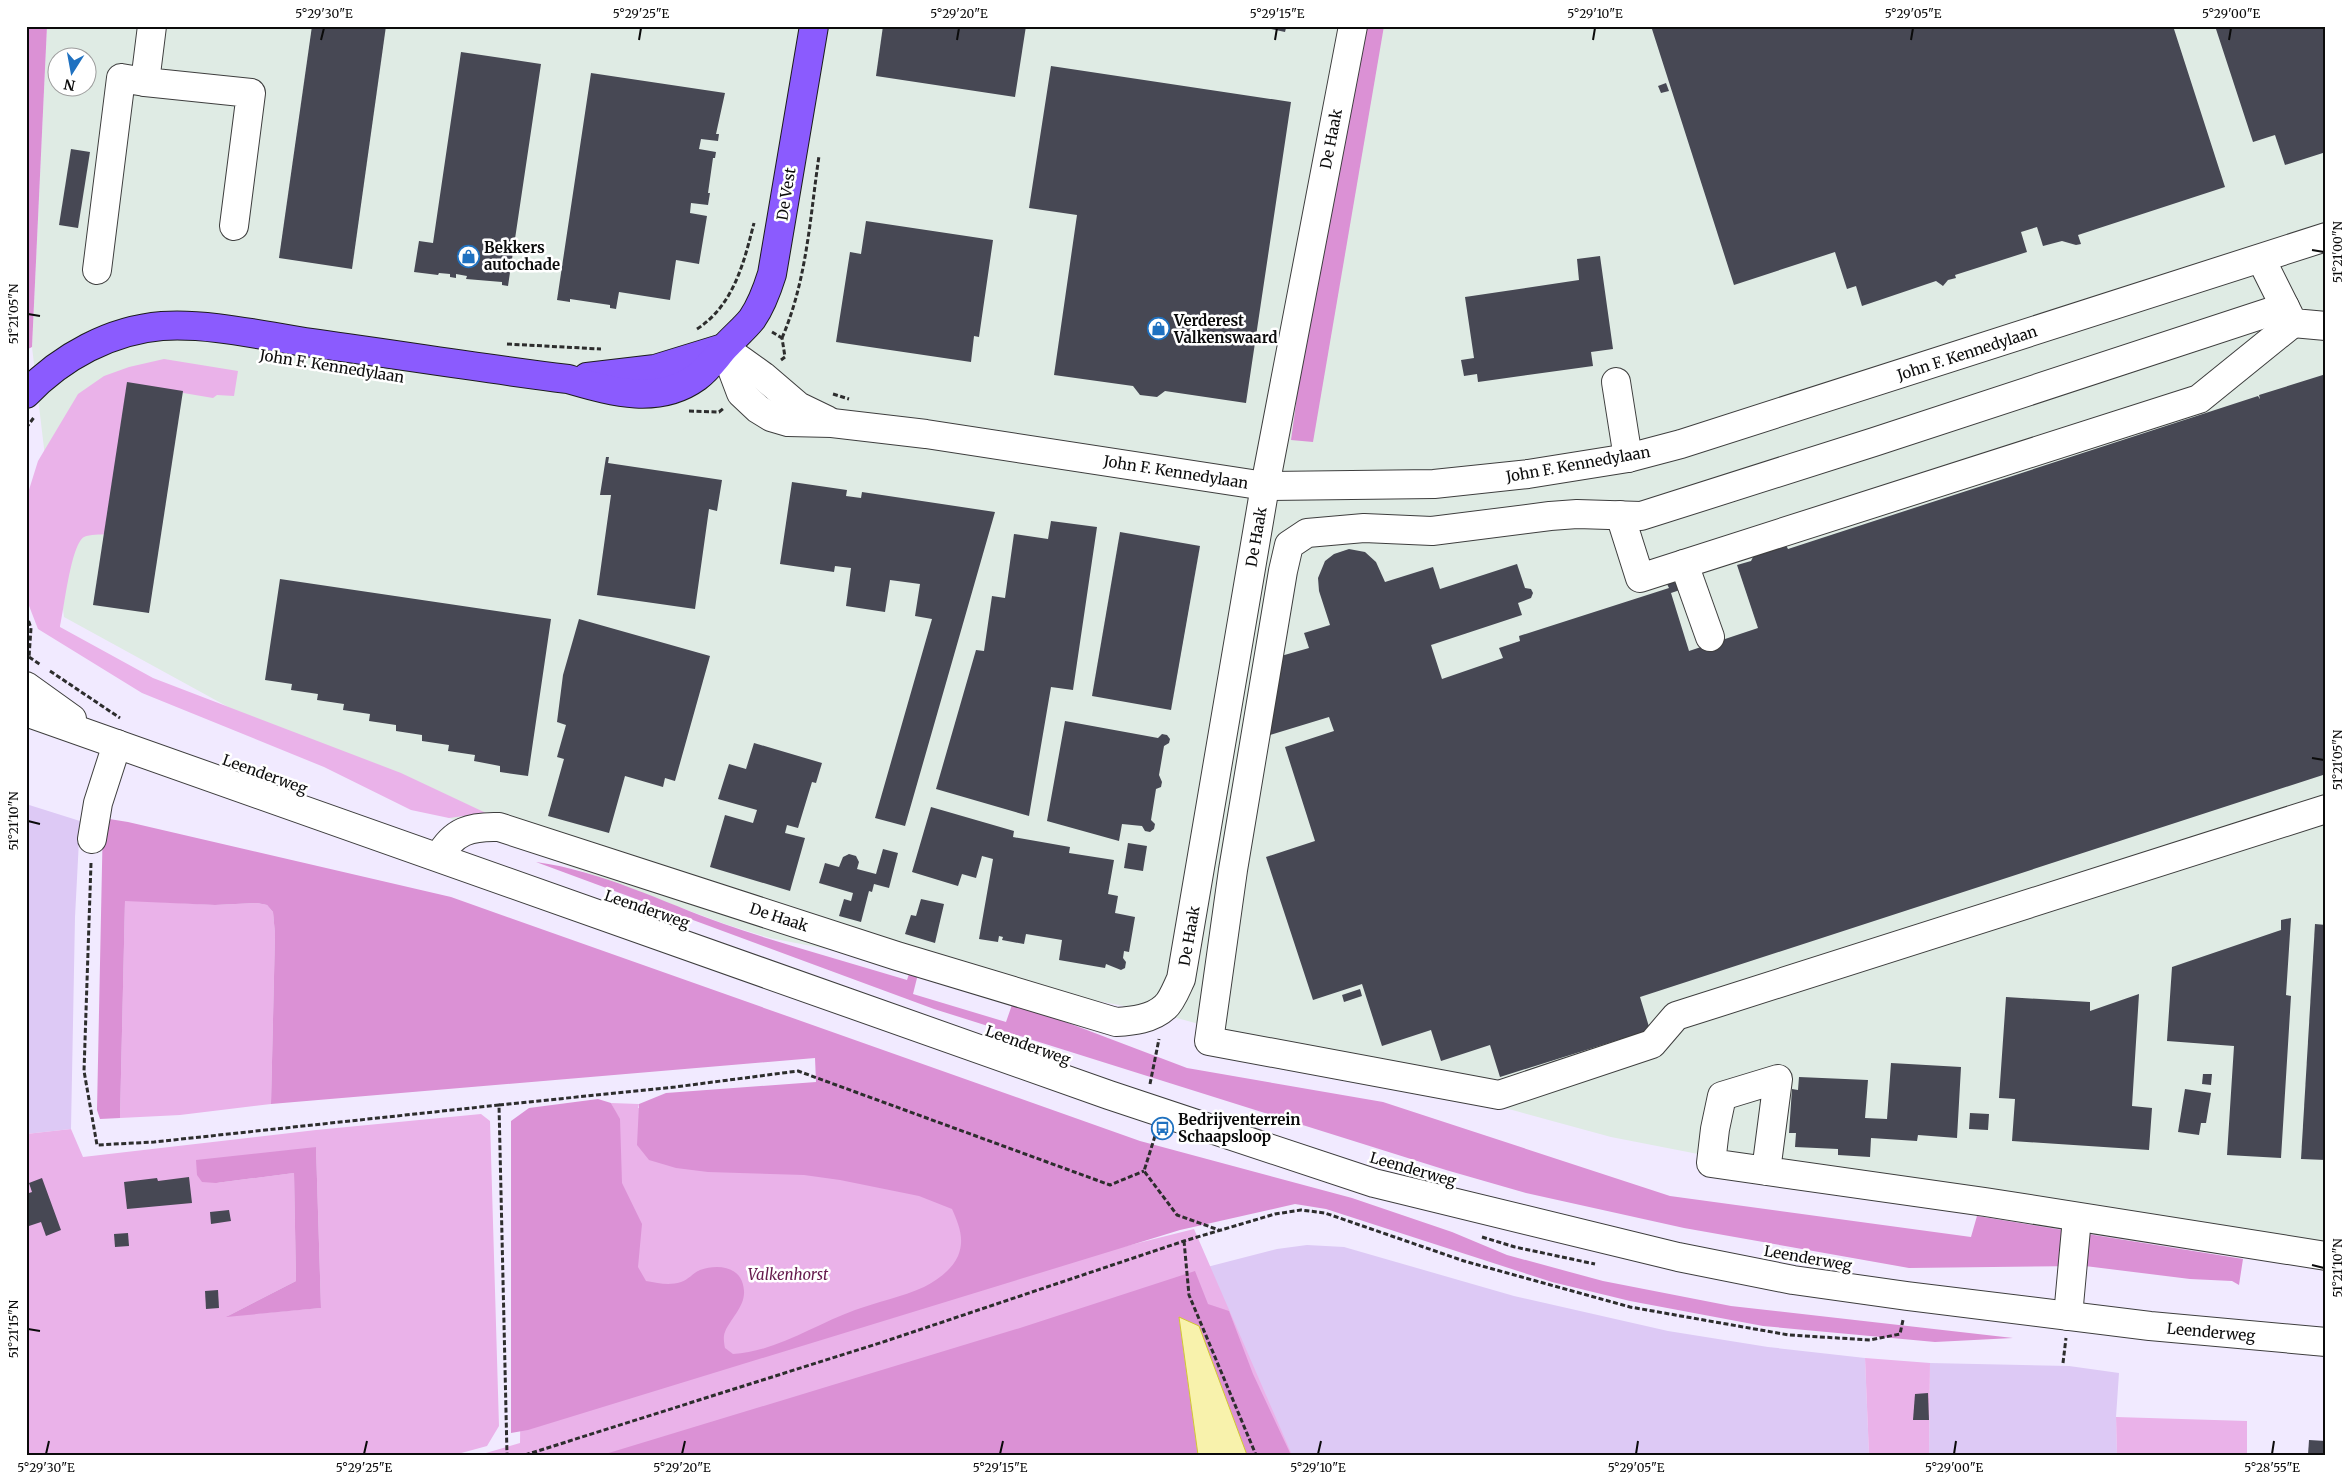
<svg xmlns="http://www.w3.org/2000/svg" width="2352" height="1481" font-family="Merriweather,serif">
<rect width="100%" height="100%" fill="#f1eaff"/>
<!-- industrial -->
<path fill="#dfebe4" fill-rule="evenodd" d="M47 26H2326V1258L2118 1236 1611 1137 1155 1012 770 938 725 924 544 857 374 787 64 617 32 347ZM58 58H88V88H58Z"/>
<!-- farmland -->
<g fill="#ddc9f5">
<path d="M26 804 80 821 75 917 71 1129 26 1134Z"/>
<path d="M1307 1245 1344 1247 1514 1296 1668 1331 1768 1347 1865 1358 1869 1455H1291L1207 1267 1277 1249Z"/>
<path d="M1930 1363 2069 1366 2119 1373 2116 1417 2117 1455H1929Z"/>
</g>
<!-- green -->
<g fill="#eab2e9" fill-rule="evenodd">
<path d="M164 359 238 371 234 396 217 395 213 398 148 387 107 534C100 535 90 534 84 537 71 544 64 610 60 627L153 678 401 773 486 813 449 818 411 810 324 767 142 693 38 629 26 598 28 493 38 461 78 394 104 376 129 367Z"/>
<path d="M125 900 215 905 257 903 267 905 273 912 275 934 271 1104 180 1115 120 1118Z"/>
<path d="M611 1103 639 1104 638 1108 968 1142 971 1285 1194 1229 1292 1455H479L520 1443 524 1122 615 1111Z"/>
<path d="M481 1114 490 1121 499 1426 487 1446 454 1455H26V1134L71 1129 83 1157 316 1130ZM316 1147 321 1308 228 1316 296 1281 294 1173 216 1183Z"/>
<path d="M1865 1358 1930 1363 1929 1455H1869Z"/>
<path d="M2116 1417 2247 1421V1455H2117Z"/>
</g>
<!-- forest -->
<g fill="#db91d5">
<path d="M26 26H47L32 347 26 350Z"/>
<path d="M1363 26H1384L1313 442 1291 440 1301 367Z"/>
<path d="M103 818 128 822 451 897 1140 1141 1352 1198 1452 1232 1507 1255 1603 1281 1731 1306 2013 1338 1935 1342 1763 1326 1630 1301 1552 1282 1326 1209 1295 1204 1180 1230 528 1430 511 1433V1121L529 1108 598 1099 611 1103 620 1119 622 1183 642 1224 638 1267 646 1281C659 1283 668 1286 681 1282 688 1280 693 1273 700 1270 719 1263 743 1267 744 1291 745 1307 730 1319 725 1332 723 1336 724 1343 725 1348L733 1354C775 1352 816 1324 855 1310 877 1302 902 1297 924 1287 936 1281 952 1270 958 1256 965 1239 959 1225 952 1209L919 1196 840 1180 804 1175 708 1172 676 1168 649 1160 637 1145 639 1104 666 1093 816 1082 815 1058 271 1104 275 934 273 912 267 905 257 903 215 905 125 901 120 1118 100 1119 97 1110Z"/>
<path d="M536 862C602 871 662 902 724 924 784 945 846 961 907 980L910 971 918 974 913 994 1006 1022 1013 1002 1187 1068 1383 1102 1670 1196 1971 1237 1977 1216 2243 1259 2239 1285 2232 1281 2190 1279 2085 1266 1909 1268 1684 1228 1526 1193 1446 1170 934 1009Z"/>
<path d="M316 1147 321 1308 226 1317 296 1281 294 1173 216 1183 202 1182 197 1175 196 1160Z"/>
<path d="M1195 1271 1208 1304 1229 1311 1253 1374 1291 1455H1247L1179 1317 1198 1455H602L1020 1328Z"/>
</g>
<!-- water -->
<path fill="#f8f2ac" stroke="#d2c831" d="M1179 1317 1199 1326 1247 1455H1198Z"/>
<!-- building -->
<g fill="#474854">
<path d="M312 26H386L352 269 279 258Z"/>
<path d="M883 26H1026L1015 97 876 76Z"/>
<path d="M1257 26H1284L1286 28 1285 32Z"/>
<path d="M1651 26H2173L2225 187 2078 235 2081 244 2076 245 2062 241 2043 246 2037 227 2021 232 2027 252 1955 275 1956 278 1948 280 1943 286 1936 281 1862 306 1856 286 1847 289 1835 252 1734 285Z"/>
<path d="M2215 26H2326V152L2285 165 2275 135 2253 142Z"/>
<path d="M461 52 541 64 508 286 502 285V282L466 279 467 276 456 274V278L450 277V274L439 273 438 275 414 272 419 241 433 243Z"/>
<path d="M1051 66 1291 102 1246 403 1165 391 1157 397 1140 395 1133 386 1054 375 1077 215 1029 208Z"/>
<path d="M591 73 725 93 716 134H719L718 141 701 139 699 149 716 152 715 158H713L708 193H710L708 205 691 203 690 213 707 216 699 264 676 260 670 300 619 292 616 309 610 308V305L570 299V302L557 300Z"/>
<path d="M1666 83 1669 91 1661 93 1658 86Z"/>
<path d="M71 149 90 152 78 228 59 225Z"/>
<path d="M866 221 993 240 979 337 974 336 971 362 836 342 850 252 861 254Z"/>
<path d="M1600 256 1613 349 1591 352 1593 366 1478 382 1477 374 1464 376 1461 360 1474 358 1465 297 1579 280 1577 259Z"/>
<path d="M2326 374V774L1640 997 1650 1030 1500 1077 1490 1045 1441 1061 1431 1030 1382 1046 1362 984 1313 1000 1266 857 1315 841 1285 747 1334 731 1329 717 1267 736 1281 656 1309 648 1304 633 1330 625 1319 591 1318 578 1325 561 1334 554 1349 549 1365 552 1376 562 1385 582 1433 567 1440 589 1517 564 1525 588 1531 589 1533 593 1531 598 1518 603 1522 615 1431 645 1442 679 1503 658 1499 648 1520 641 1519 636 1669 588 1667 584 1673 582 1678 583 1683 589 1671 593 1689 651 1758 628 1737 565 1751 561 1754 555 1785 543 1788 549 2258 396 2260 399 2259 395Z"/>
<path d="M127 382 183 391 149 613 93 605Z"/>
<path d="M606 457H609L608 463 722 480 717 511 709 509 695 609 597 595 611 495H600Z"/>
<path d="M792 482 847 490 846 496 861 498 862 492 995 512 905 826 875 818 932 619 915 616 920 584 890 580 885 612 846 606 851 568 835 566 834 572 780 564Z"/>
<path d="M1051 521 1097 527 1073 690 1051 687 1029 816 936 789 976 650 984 651 992 596 1005 598 1014 534 1048 539Z"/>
<path d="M1120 532 1200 546 1171 710 1092 696Z"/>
<path d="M280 579 551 619 528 776 500 772V766L474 761 475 755 448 751 449 745 422 741V735L396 731V725L369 721 370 714 343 710 344 704 317 700 318 694 291 690 292 684 265 680Z"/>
<path d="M579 619 710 656 675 781 665 778 663 787 625 776 609 833 548 816 564 759 557 757 566 725 557 722 563 675Z"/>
<path d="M1065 721 1158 738 1162 734 1167 735 1170 739 1169 743 1164 746 1159 775 1162 782 1161 787 1156 789 1151 820 1155 824 1154 829 1150 832 1145 831 1142 826 1122 824 1119 841 1047 821Z"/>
<path d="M754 743 822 763 816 783 812 782 798 828 787 825 785 833 805 838 790 891 710 867 725 815 753 823 757 810 718 799 729 764 746 769Z"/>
<path d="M931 807 1014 831 1013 837 1070 847 1069 853 1114 860 1108 894 1118 896 1115 913 1135 917 1129 952 1124 951 1123 958 1126 962 1125 968 1121 970 1106 964 1105 968 1059 960 1062 940 1026 934 1024 944 1002 940 1003 937 999 936 998 942 979 939 993 859 982 856 976 878 962 874 958 886 912 872Z"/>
<path d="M1128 843 1147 846 1143 871 1124 868Z"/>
<path d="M883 849 898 853 889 888 874 884 872 892 869 891 861 922 839 916 844 899 851 901 853 893 819 883 825 863 839 867 843 857 849 854 856 856 859 862 857 869 876 874Z"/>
<path d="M921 899 944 904 935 943 905 934 911 915 916 916Z"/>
<path d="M2291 918 2286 995 2291 996 2281 1158 2227 1155 2234 1046 2167 1041 2172 967 2281 930V920Z"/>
<path d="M2315 924 2326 925V1160L2301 1159Z"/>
<path d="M1360 989 1362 996 1344 1002 1342 995Z"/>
<path d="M2139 994 2132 1106 2152 1108 2149 1150 2012 1141 2015 1099 1999 1098 2006 997 2090 1002V1011Z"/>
<path d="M1891 1063 1961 1067 1957 1138 1918 1135 1917 1141 1871 1138 1870 1157 1838 1155V1149L1795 1147 1796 1133H1789L1792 1089 1798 1090 1799 1077 1868 1080 1865 1118 1887 1119Z"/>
<path d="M2203 1074H2212L2211 1085 2202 1084Z"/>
<path d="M2185 1089 2211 1093 2206 1123H2201L2199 1135 2178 1132Z"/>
<path d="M1970 1113 1989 1114 1988 1130 1969 1129Z"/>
<path d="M189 1177 192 1203 127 1209 124 1182 157 1178 158 1181Z"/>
<path d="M42 1178 61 1230 46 1236 41 1222 26 1227V1194L32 1192 29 1183Z"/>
<path d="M229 1210 231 1221 211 1224 210 1212Z"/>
<path d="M128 1233 129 1246 115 1247 114 1234Z"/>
<path d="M218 1290 219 1308 206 1309 205 1291Z"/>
<path d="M1928 1393 1929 1420H1913L1915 1394Z"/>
<path d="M2309 1440 2326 1441V1455H2308Z"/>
</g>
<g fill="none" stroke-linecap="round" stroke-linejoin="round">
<defs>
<g id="minor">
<path d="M152 26 145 82 251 93 234 226"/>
<path d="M2261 259 2293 323 2326 326"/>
<path d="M97 270 121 78 145 82"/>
<path d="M2285 307 1874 442 1641 516 1577 514 1550 516 1432 531 1364 528 1307 533 1289 545 1283 571 1233 870 1209 1041 1499 1095 1652 1044 1676 1016 2326 809"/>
<path d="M724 348 741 393 758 409 771 417 788 422 832 423 926 434 1265 486 1434 484 1528 474 1628 458 1681 444 2326 237"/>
<path d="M724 348 763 376 798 406 827 420"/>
<path d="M1616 382 1628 458"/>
<path d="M1620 515 1640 578 2199 399 2293 323"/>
<path d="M1684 564 1710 637"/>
<path d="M26 686 72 719"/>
<path d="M26 712 1109 1095 1374 1183 1678 1257 1793 1280 1907 1296 2150 1326 2326 1342"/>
<path d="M92 839 98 803 117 744"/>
<path d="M439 857C453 831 471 826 499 827L897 956 1116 1022C1133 1021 1152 1019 1165 1007 1172 1001 1177 987 1181 979L1265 486 1353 26"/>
<path d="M1766 1171 1778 1079 1722 1096 1715 1129 1711 1163 1985 1202 2326 1256"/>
<path d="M2068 1316 2077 1218"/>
</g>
<g id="major">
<path d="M587 377 655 369 720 349"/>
<path d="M26 394C61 357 111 330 162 326 209 323 259 335 305 342 393 354 480 368 568 379 610 391 657 406 697 377 708 369 716 357 725 347 734 337 744 329 752 319 761 306 767 290 772 274L814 26"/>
</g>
</defs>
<!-- minor casing -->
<use href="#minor" stroke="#3e3e3e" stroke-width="30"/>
<!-- major casing -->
<use href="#major" stroke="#1c1c1c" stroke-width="30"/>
<!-- path -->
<g stroke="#2d2d2d" stroke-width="3" stroke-dasharray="5 2.5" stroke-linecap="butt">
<path d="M697 329C734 305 744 262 754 223"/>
<path d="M772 332 782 338"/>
<path d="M782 338C807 280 810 217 819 156"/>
<path d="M507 344 601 349"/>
<path d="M781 360 785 357 782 338"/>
<path d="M833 394 849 399"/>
<path d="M689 411 719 412 724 408"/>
<path d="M26 428 35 416"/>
<path d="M26 614 31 628 29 657"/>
<path d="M29 657 41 665"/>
<path d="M50 671 120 718"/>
<path d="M91 863 84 1071 97 1145 154 1142 499 1105 507 1455"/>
<path d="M1150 1084 1159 1039"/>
<path d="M499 1105 675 1087 798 1071 1110 1185 1144 1171"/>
<path d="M1155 1136 1144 1171 1177 1215 1219 1230"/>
<path d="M1482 1237 1515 1247 1595 1264"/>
<path d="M1184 1241 1189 1295 1256 1455"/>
<path d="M2063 1363 2066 1338"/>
<path d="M525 1455 886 1341 1184 1241 1275 1214 1301 1210 1325 1213 1464 1261 1630 1307 1789 1335 1870 1340 1900 1334 1903 1320"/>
</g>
<!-- minor -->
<use href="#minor" stroke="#fff" stroke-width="28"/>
<!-- major -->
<use href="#major" stroke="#8b5bfe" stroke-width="28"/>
</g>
<!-- ticks -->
<path fill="none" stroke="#0b0b0b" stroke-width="2" d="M321 40 324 28M639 40 641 28M957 40 959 28M1275 40 1277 28M1593 40 1595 28M1911 40 1913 28M2229 40 2231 28M2312 250 2324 252M28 314 40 316M2312 758 2324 760M28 821 40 824M2312 1265 2324 1268M28 1329 40 1331M46 1454 49 1441M364 1454 367 1441M682 1454 685 1441M1000 1454 1003 1441M1318 1454 1321 1441M1636 1454 1638 1441M1954 1454 1956 1441M2272 1454 2274 1441"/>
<!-- icons -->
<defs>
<symbol id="shop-ring" viewBox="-11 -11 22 22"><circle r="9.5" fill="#fff" stroke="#1f71c0" stroke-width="1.5"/><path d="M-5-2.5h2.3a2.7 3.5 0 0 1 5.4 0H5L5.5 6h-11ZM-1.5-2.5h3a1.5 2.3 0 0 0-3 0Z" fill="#1f71c0"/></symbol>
<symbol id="bus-ring" viewBox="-11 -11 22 22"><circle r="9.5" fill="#fff" stroke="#1f71c0" stroke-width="1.5"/><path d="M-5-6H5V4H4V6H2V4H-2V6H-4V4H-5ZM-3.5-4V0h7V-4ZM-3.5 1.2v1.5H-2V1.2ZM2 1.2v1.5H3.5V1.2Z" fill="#1f71c0"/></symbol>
</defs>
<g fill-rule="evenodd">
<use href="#shop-ring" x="456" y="244" width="25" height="25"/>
<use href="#shop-ring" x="1146" y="316" width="25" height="25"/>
<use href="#bus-ring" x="1150" y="1116" width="25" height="25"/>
</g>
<g text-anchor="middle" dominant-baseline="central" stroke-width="5" stroke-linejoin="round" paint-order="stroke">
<!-- street labels -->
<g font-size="15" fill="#0b0b0b" stroke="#fff">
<text transform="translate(1331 139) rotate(-79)">De Haak</text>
<text transform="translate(786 194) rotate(-81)">De Vest</text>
<text transform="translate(1967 353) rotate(-18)">John F. Kennedylaan</text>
<text transform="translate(332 366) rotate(9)">John F. Kennedylaan</text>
<text transform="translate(1578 464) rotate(-10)">John F. Kennedylaan</text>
<text transform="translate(1176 472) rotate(9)">John F. Kennedylaan</text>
<text transform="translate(1256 537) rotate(-80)">De Haak</text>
<text transform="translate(265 774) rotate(20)">Leenderweg</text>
<text transform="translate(647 909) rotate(19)">Leenderweg</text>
<text transform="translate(779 917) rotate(18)">De Haak</text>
<text transform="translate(1189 936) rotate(-80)">De Haak</text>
<text transform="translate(1028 1045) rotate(20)">Leenderweg</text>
<text transform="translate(1413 1169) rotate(16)">Leenderweg</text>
<text transform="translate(1808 1258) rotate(10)">Leenderweg</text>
<text transform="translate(2211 1332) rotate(5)">Leenderweg</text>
</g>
<!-- poi labels -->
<g font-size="15" font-weight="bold" fill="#0b0b0b" stroke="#fff" text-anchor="start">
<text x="484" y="247">Bekkers<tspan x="484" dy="17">autochade</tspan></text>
<text x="1174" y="320">Verderest<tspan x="1174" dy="17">Valkenswaard</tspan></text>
<text x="1178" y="1119">Bedrijventerrein<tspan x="1178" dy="17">Schaapsloop</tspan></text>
</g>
<!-- park labels -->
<g font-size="15" font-style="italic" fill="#651a4c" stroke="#fff">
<text x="788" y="1274">Valkenhorst</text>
</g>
</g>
<!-- border -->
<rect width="2352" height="1481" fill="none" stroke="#ffffff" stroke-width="55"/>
<!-- north arrow -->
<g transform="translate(72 72) rotate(191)"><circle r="24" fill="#ffffff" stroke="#9d9d9d"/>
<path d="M0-4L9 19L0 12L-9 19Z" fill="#1f71c0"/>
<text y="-8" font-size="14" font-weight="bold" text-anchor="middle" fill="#0b0b0b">N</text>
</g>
<rect x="28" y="28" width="2296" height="1426" fill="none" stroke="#0b0b0b" stroke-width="2"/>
<g font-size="12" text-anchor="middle" fill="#0b0b0b">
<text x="324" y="18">5°29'30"E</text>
<text x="641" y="18">5°29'25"E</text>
<text x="959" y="18">5°29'20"E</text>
<text x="1277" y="18">5°29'15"E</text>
<text x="1595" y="18">5°29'10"E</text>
<text x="1913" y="18">5°29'05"E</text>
<text x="2231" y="18">5°29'00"E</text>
<text transform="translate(2338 252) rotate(-90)" y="4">51°21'00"N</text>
<text transform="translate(14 314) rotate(-90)" y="4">51°21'05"N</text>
<text transform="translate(2338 760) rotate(-90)" y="4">51°21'05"N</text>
<text transform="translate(14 821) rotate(-90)" y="4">51°21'10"N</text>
<text transform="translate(2338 1268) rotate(-90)" y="4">51°21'10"N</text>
<text transform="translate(14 1329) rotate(-90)" y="4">51°21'15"N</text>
<text x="46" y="1472">5°29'30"E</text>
<text x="364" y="1472">5°29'25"E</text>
<text x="682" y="1472">5°29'20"E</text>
<text x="1000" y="1472">5°29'15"E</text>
<text x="1318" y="1472">5°29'10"E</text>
<text x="1636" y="1472">5°29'05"E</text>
<text x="1954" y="1472">5°29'00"E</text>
<text x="2272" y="1472">5°28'55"E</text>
</g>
</svg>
